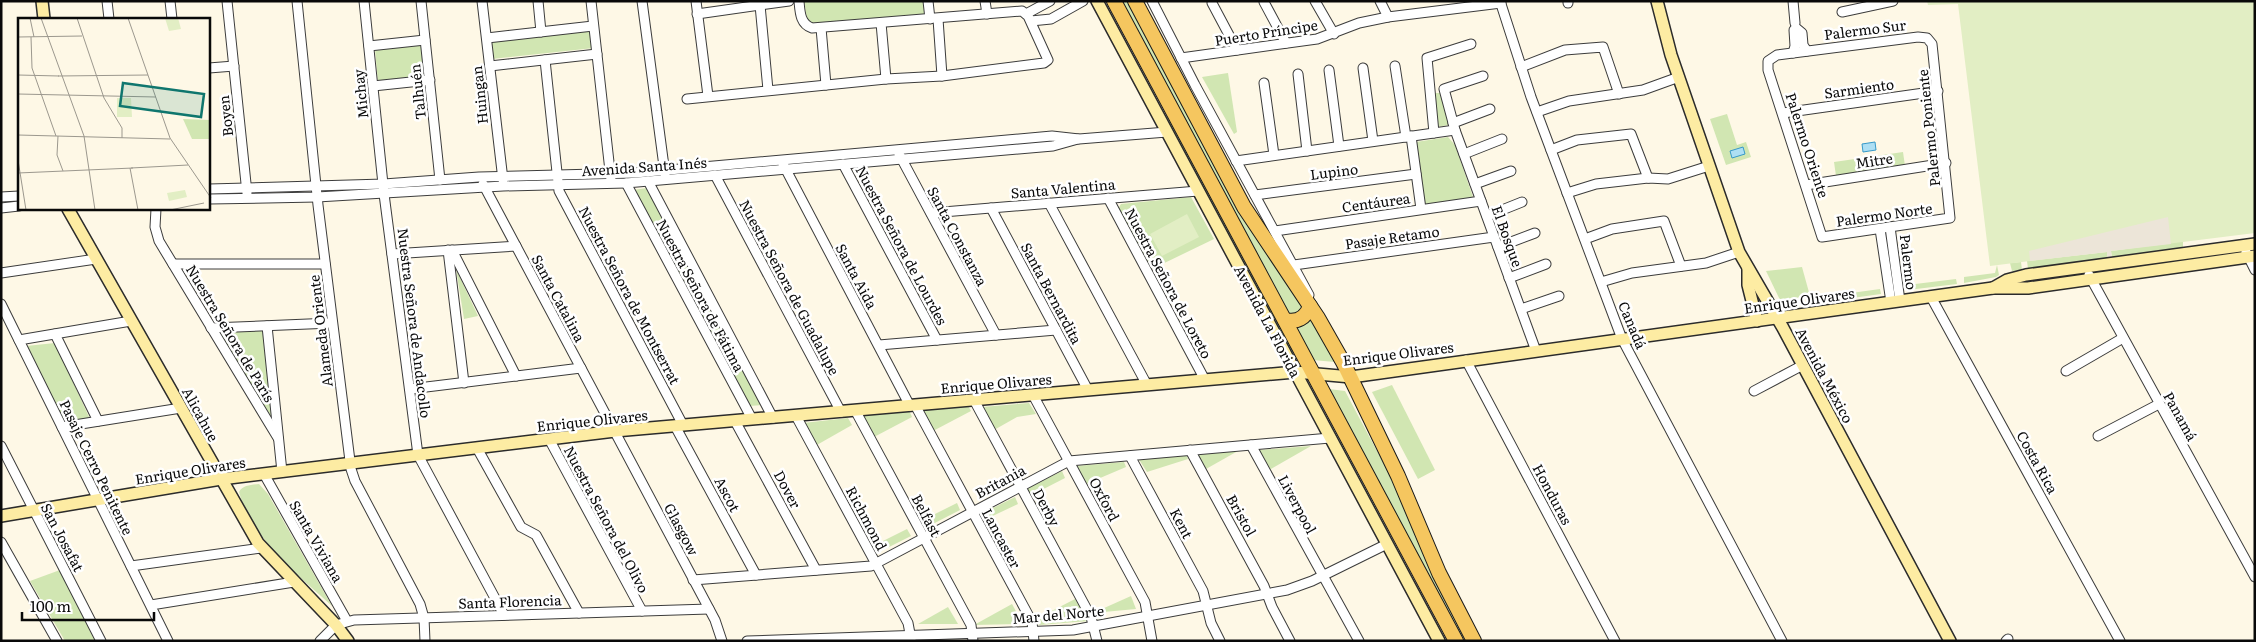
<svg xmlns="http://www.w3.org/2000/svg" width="2256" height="642" font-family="Literata,serif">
<rect width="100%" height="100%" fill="#fef8e6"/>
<!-- green -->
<g fill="#d1e6b2">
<path d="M804 1H926V14L821 24 811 23 807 19Z"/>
<path d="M1122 1H1130L1304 306 1299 314 1289 316Z"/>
<path d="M592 29 594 48 492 59 490 40Z"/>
<path d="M422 45 426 78 378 83 375 49Z"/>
<path d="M1228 73 1237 132 1234 134 1202 77Z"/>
<path d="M1435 93H1441L1443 97 1449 125 1436 127 1433 97Z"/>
<path d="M1170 113 1295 352 1291 354 1164 118Z"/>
<path d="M1727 114 1737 145 1746 142 1751 157 1726 165 1710 119Z"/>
<path d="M1448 137 1455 145 1473 197 1425 205 1416 142Z"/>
<path d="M1903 152 1905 166 1836 176 1834 162Z"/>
<path d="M647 188 764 405 749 406 633 190Z"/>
<path d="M1191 197 1214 239 1152 269 1118 209 1121 204Z"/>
<path d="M2183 241V247L2180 249 2112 258 2111 251Z"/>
<path d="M2107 252 2108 258 2028 269 2027 261Z"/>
<path d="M2225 254V255L2114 271 2113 267Z"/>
<path d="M2021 262 2022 270 2012 271 2010 263Z"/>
<path d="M1997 265 1999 275 1996 277 1964 283V277L1995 273Z"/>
<path d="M1802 267 1810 296 1780 300 1766 271Z"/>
<path d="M456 269 478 316 464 319Z"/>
<path d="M1956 279 1957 284 1908 290 1907 285Z"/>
<path d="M1880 289 1881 294 1816 303 1815 298Z"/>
<path d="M1310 317 1335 362 1312 360 1294 325Z"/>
<path d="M261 329 263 332 272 419 218 334 220 330Z"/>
<path d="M55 343 90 419 62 421 26 346Z"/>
<path d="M1392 385 1435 470 1418 479 1372 392Z"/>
<path d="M1329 389 1345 391 1394 483 1471 641H1464L1462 636C1418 553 1372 472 1329 389Z"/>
<path d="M1029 403 1036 414 1017 417 994 430 982 407Z"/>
<path d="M967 404 971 411 933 431 921 409Z"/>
<path d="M909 410 912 417 874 437 862 415Z"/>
<path d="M848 418 852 425 815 446 803 423Z"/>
<path d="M1311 446 1269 470 1259 450Z"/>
<path d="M1245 447 1206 469 1197 453Z"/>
<path d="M1186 454 1188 459 1147 472 1138 458Z"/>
<path d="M1124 462 1126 467 1086 484 1076 466Z"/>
<path d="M1062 471 1065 478 1030 496 1026 489Z"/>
<path d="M259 484 268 494 332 606C297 574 253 540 239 492 243 485 251 485 259 484Z"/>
<path d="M1015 497 1018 504 982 521 979 515Z"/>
<path d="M957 503 960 510 925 528 921 521Z"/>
<path d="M907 529 911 536 875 554 871 547Z"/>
<path d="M60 570 95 641H65L30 581Z"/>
<path d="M1131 596 1136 609 1093 613Z"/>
<path d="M1077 598 1089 621 1039 625 1036 619Z"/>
<path d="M1012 604 1023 624 974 625Z"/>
<path d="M948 607 958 624H918Z"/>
</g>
<!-- pitch -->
<g fill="#e2eec4">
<path d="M1927 1H2255V233L1990 266 1958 4 1928 5Z"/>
<path d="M1187 214 1199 237 1162 256 1150 234Z"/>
</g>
<!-- plaza -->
<path fill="#ece5d8" d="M2168 217 2171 244 2111 251 2112 259 2107 260V252L2030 261 2029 251Z"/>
<!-- water -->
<g fill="#addff4" stroke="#3699c9">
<path d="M1875 142 1876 150 1863 152 1862 144Z"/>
<path d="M1743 147 1745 154 1732 158 1730 151Z"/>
</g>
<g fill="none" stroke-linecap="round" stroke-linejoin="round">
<defs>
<g id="street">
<path d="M107 1 109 19"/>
<path d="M170 1 172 19"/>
<path d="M227 1 247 193"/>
<path d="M297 1 318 205 351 469 355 481 420 604 424 618 425 641"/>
<path d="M364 1 384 194 418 455 504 615"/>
<path d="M421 1 440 180"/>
<path d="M482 1 503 180"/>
<path d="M538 1 541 32"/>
<path d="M591 1 611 180"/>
<path d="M642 1 665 174"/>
<path d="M696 1 708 96"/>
<path d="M928 1 930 19"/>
<path d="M985 1 987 14"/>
<path d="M1152 1 1195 85 1309 295"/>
<path d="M1315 1 1334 34"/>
<path d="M1380 1 1388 17"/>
<path d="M1500 1 1531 97 1622 339 1782 641"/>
<path d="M1568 1V3"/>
<path d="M1793 1 1795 23"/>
<path d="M1264 2 1286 43"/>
<path d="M1212 3 1237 50"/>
<path d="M760 5 768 90"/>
<path d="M1842 12 1893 1"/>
<path d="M697 14 789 1"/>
<path d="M1026 14 1050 1"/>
<path d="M938 19 942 76"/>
<path d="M1031 21 1051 19 1083 1"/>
<path d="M881 23 886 79"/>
<path d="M821 28 826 85"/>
<path d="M1918 37 1927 38 1932 44 1950 218 1822 237 1768 70V61L1777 55Z"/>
<path d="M487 38 593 26"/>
<path d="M369 46 425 40"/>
<path d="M1793 53 1795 46 1794 30 1796 28 1802 33 1803 45 1807 51"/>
<path d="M1181 58 1317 39 1359 23 1388 17 1501 3"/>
<path d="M545 60 559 191 683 425"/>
<path d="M490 66 597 54"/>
<path d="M1395 66 1406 137"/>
<path d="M1521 67 1565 50 1603 47 1619 94"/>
<path d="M209 68 234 66"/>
<path d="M1363 68 1373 141"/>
<path d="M1329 70 1339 146"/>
<path d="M1298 74 1307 151"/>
<path d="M1483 76 1444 89 1455 130 1536 351"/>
<path d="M1264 83 1274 155"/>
<path d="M373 86 430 80"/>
<path d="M687 99 886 79 942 76 1044 63 1048 60 1028 16 1022 11 812 28C800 24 800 12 799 1"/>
<path d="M1537 112 1569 101 1643 90 1679 77"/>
<path d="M1783 113 1938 91"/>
<path d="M1453 123 1490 109"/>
<path d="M1434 133 1427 58 1471 44"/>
<path d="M1411 136 1421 209"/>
<path d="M1551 150 1577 140 1631 134 1648 178"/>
<path d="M899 154 996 335"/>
<path d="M1464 154 1502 139"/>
<path d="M1236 161 1455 130"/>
<path d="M783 164 910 406"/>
<path d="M843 164 937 340"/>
<path d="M715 175 841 412"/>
<path d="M648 181 773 418"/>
<path d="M626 183 752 419"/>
<path d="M483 184 715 620 722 641"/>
<path d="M1475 184 1511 171"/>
<path d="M1806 185 1946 163"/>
<path d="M209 189 384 184 479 177 635 173 1052 136 1079 139 1167 132"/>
<path d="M1567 193 1596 184 1648 178 1668 179 1709 166"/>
<path d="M1255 195 1416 174"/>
<path d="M1 197 19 196"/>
<path d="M1108 198 1205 380"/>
<path d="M209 199 317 197 503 186 626 183 1053 146 1078 139"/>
<path d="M1049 203 1147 385"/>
<path d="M1 208 19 206"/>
<path d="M991 208 1088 390"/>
<path d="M156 209 155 227 159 241 278 438"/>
<path d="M931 213 1198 191"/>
<path d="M1487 216 1522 202"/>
<path d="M1890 227 1900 301"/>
<path d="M1880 229 1891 302"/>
<path d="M1275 231 1481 201"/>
<path d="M1585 239 1612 229 1664 221 1681 266"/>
<path d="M1498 247 1535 233"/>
<path d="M448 250 464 383"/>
<path d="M452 250 516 376"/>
<path d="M2246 252 2255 270"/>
<path d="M392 254 516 246"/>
<path d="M173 264H325"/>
<path d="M1294 265 1494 237"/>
<path d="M1 273 96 259"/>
<path d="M2089 275 2255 577"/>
<path d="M1509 278 1546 264"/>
<path d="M1601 282 1632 273 1706 263 1739 252"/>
<path d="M1931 297 2120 641"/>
<path d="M1 304 168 641"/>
<path d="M1521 309 1559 296"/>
<path d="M267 326 282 472"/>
<path d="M211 328 332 323"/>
<path d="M55 334 98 421"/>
<path d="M19 340 131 321"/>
<path d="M879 345 1056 330"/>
<path d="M1466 360 1615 641"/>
<path d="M2066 371 2123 338"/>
<path d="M410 389 581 368"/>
<path d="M1754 391 1803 365"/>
<path d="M1033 395 1145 602 1152 641"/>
<path d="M974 400 1091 617 1097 641"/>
<path d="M915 405 1032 622 1034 641"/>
<path d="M855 410 971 625 973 641"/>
<path d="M796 416 908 623 911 639"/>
<path d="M735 421 816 570"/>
<path d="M675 426 756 575"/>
<path d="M62 427 181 408"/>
<path d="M2098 436 2159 404"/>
<path d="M549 439 642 611"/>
<path d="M1251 445 1359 641"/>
<path d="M1 446 101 641"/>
<path d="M477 448 521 527 536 535 579 613"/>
<path d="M1190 450 1264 586 1272 607 1290 641"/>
<path d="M1130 456 1203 591 1211 623 1220 641"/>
<path d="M264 474 347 621"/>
<path d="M1 542 57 641"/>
<path d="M131 566 261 548"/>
<path d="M693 580 871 566 1069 461 1330 438"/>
<path d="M151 605 294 582"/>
<path d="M320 641 336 625 354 620 709 609"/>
<path d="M747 641 1073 630 1287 590 1312 581 1387 544"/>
<path d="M2006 641 2008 639"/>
</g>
<g id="secondary">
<path d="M42 1 44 19"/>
<path d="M1097 1 1439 641"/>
<path d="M1657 1 1671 55 1739 252 1783 328 1950 641"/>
<path d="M68 209 258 543 336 625 348 641"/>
<path d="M1748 269V285L1757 321"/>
<path d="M1993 288 2007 280 2026 275 2255 244"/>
<path d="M1 516 221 479 615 431 1295 372 1351 377 1993 288H2028L2255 256"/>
</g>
<g id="primary">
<path d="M1114 1 1456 641"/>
<path d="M1135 1 1244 207 1318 318 1343 362 1398 476 1439 573 1474 641"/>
<path d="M1285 320C1297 323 1306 318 1310 306"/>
</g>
</defs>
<!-- street casing -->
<use href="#street" stroke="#3c3c3c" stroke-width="11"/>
<!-- secondary casing -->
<use href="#secondary" stroke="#2b2b2b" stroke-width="14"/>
<!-- primary casing -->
<use href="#primary" stroke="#1a1a1a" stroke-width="16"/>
<!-- street -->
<use href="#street" stroke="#fff" stroke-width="9"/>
<!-- secondary -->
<use href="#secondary" stroke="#fdeca3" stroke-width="11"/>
<!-- primary -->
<use href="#primary" stroke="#f5c65f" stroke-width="14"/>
</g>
<g text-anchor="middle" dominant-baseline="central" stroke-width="5" stroke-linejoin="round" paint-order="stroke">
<!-- street labels -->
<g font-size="14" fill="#090909" stroke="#fff">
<text transform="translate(1865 29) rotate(-7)">Palermo Sur</text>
<text transform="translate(1266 32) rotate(-9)">Puerto Príncipe</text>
<text transform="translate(1859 88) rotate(-8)">Sarmiento</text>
<text transform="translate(417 92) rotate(-96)">Talhuén</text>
<text transform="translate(360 94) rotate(-96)">Michay</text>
<text transform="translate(479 95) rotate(-96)">Huingan</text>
<text transform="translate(225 116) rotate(-96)">Boyen</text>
<text transform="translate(1928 128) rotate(-96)">Palermo Poniente</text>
<text transform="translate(1808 145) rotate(72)">Palermo Oriente</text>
<text transform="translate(1874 160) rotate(-9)">Mitre</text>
<text transform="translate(644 166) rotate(-4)">Avenida Santa Inés</text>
<text transform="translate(1334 171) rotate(-7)">Lupino</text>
<text transform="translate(1063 188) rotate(-5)">Santa Valentina</text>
<text transform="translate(1376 202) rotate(-8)">Centáurea</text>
<text transform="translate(1884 214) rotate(-8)">Palermo Norte</text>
<text transform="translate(958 236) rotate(62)">Santa Constanza</text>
<text transform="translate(1508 236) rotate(70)">El Bosque</text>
<text transform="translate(1392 237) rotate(-8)">Pasaje Retamo</text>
<text transform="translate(902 245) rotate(62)">Nuestra Señora de Lourdes</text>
<text transform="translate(1909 262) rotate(83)">Palermo</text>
<text transform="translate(857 276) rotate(62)">Santa Aida</text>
<text transform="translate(1169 283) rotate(62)">Nuestra Señora de Loreto</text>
<text transform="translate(790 287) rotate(62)">Nuestra Señora de Guadalupe</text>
<text transform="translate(1052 293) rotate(62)">Santa Bernardita</text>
<text transform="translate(630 295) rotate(62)">Nuestra Señora de Montserrat</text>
<text transform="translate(701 295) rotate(62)">Nuestra Señora de Fátima</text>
<text transform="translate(559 298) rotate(62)">Santa Catalina</text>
<text transform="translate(1799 300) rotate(-8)">Enrique Olivares</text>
<text transform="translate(1268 321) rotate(62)">Avenida La Florida</text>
<text transform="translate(415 323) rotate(83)">Nuestra Señora de Andacollo</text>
<text transform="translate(1633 325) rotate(67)">Canadá</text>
<text transform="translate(320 331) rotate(-97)">Alameda Oriente</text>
<text transform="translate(231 333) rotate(59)">Nuestra Señora de París</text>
<text transform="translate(1398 353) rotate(-7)">Enrique Olivares</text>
<text transform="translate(1825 375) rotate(62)">Avenida México</text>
<text transform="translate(996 383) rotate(-5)">Enrique Olivares</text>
<text transform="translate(201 414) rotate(61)">Alicahue</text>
<text transform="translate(2181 416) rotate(61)">Panamá</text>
<text transform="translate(592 420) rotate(-6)">Enrique Olivares</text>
<text transform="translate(2038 462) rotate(61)">Costa Rica</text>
<text transform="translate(97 467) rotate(64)">Pasaje Cerro Penitente</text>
<text transform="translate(190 470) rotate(-9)">Enrique Olivares</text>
<text transform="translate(1000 481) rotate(-28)">Britania</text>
<text transform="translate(788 489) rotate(62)">Dover</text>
<text transform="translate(728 494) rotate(62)">Ascot</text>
<text transform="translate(1553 494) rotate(62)">Honduras</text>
<text transform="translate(1105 499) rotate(62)">Oxford</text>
<text transform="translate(1298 504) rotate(62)">Liverpool</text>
<text transform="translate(1047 507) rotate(62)">Derby</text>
<text transform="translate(927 515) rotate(62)">Belfast</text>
<text transform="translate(1242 515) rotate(61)">Bristol</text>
<text transform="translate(867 518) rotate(62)">Richmond</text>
<text transform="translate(607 519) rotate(62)">Nuestra Señora del Olivo</text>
<text transform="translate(1182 523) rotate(62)">Kent</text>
<text transform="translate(682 529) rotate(62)">Glasgow</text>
<text transform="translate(63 537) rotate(62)">San Josafat</text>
<text transform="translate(1002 538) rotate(62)">Lancaster</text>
<text transform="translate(317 541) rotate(60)">Santa Viviana</text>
<text transform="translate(510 601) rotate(-2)">Santa Florencia</text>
<text transform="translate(1058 614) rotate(-5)">Mar del Norte</text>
</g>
</g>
<!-- overview -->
<g transform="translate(18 18)">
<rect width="192" height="192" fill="#fef8e6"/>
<path d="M165 101 192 102V121H174Z" fill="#d1e6b2"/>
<path d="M147 0H160L163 11 151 13ZM99 80H113L114 99H99ZM167 172 169 179 151 183 149 175Z" fill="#e2eec4"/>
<path fill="none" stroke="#9c988e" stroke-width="1" d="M12 0 16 19M23 0 66 118 77 192M59 0 86 80 104 110V120M110 0 152 120 193 180M0 19 64 18M13 19 14 50 38 118M0 57 41 58M40 58 130 57M0 76 138 79M0 117 152 121M40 118 39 137 45 153M0 142 8 192M112 150 120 192M113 150 170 147M0 155 115 150M152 192 186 185"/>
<path fill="#0f766e" fill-opacity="0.15" stroke="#0f766e" stroke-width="2.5" d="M105 65 186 76 183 99 102 88Z"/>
<rect width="192" height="192" fill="none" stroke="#090909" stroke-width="2.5"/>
</g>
<!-- border -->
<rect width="2256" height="642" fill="none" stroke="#090909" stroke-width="5"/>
<!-- scale -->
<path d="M22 612v8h132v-8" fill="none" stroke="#090909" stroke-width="2.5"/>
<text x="30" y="612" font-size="15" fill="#090909" stroke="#ffffff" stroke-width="4" paint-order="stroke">100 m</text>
</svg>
